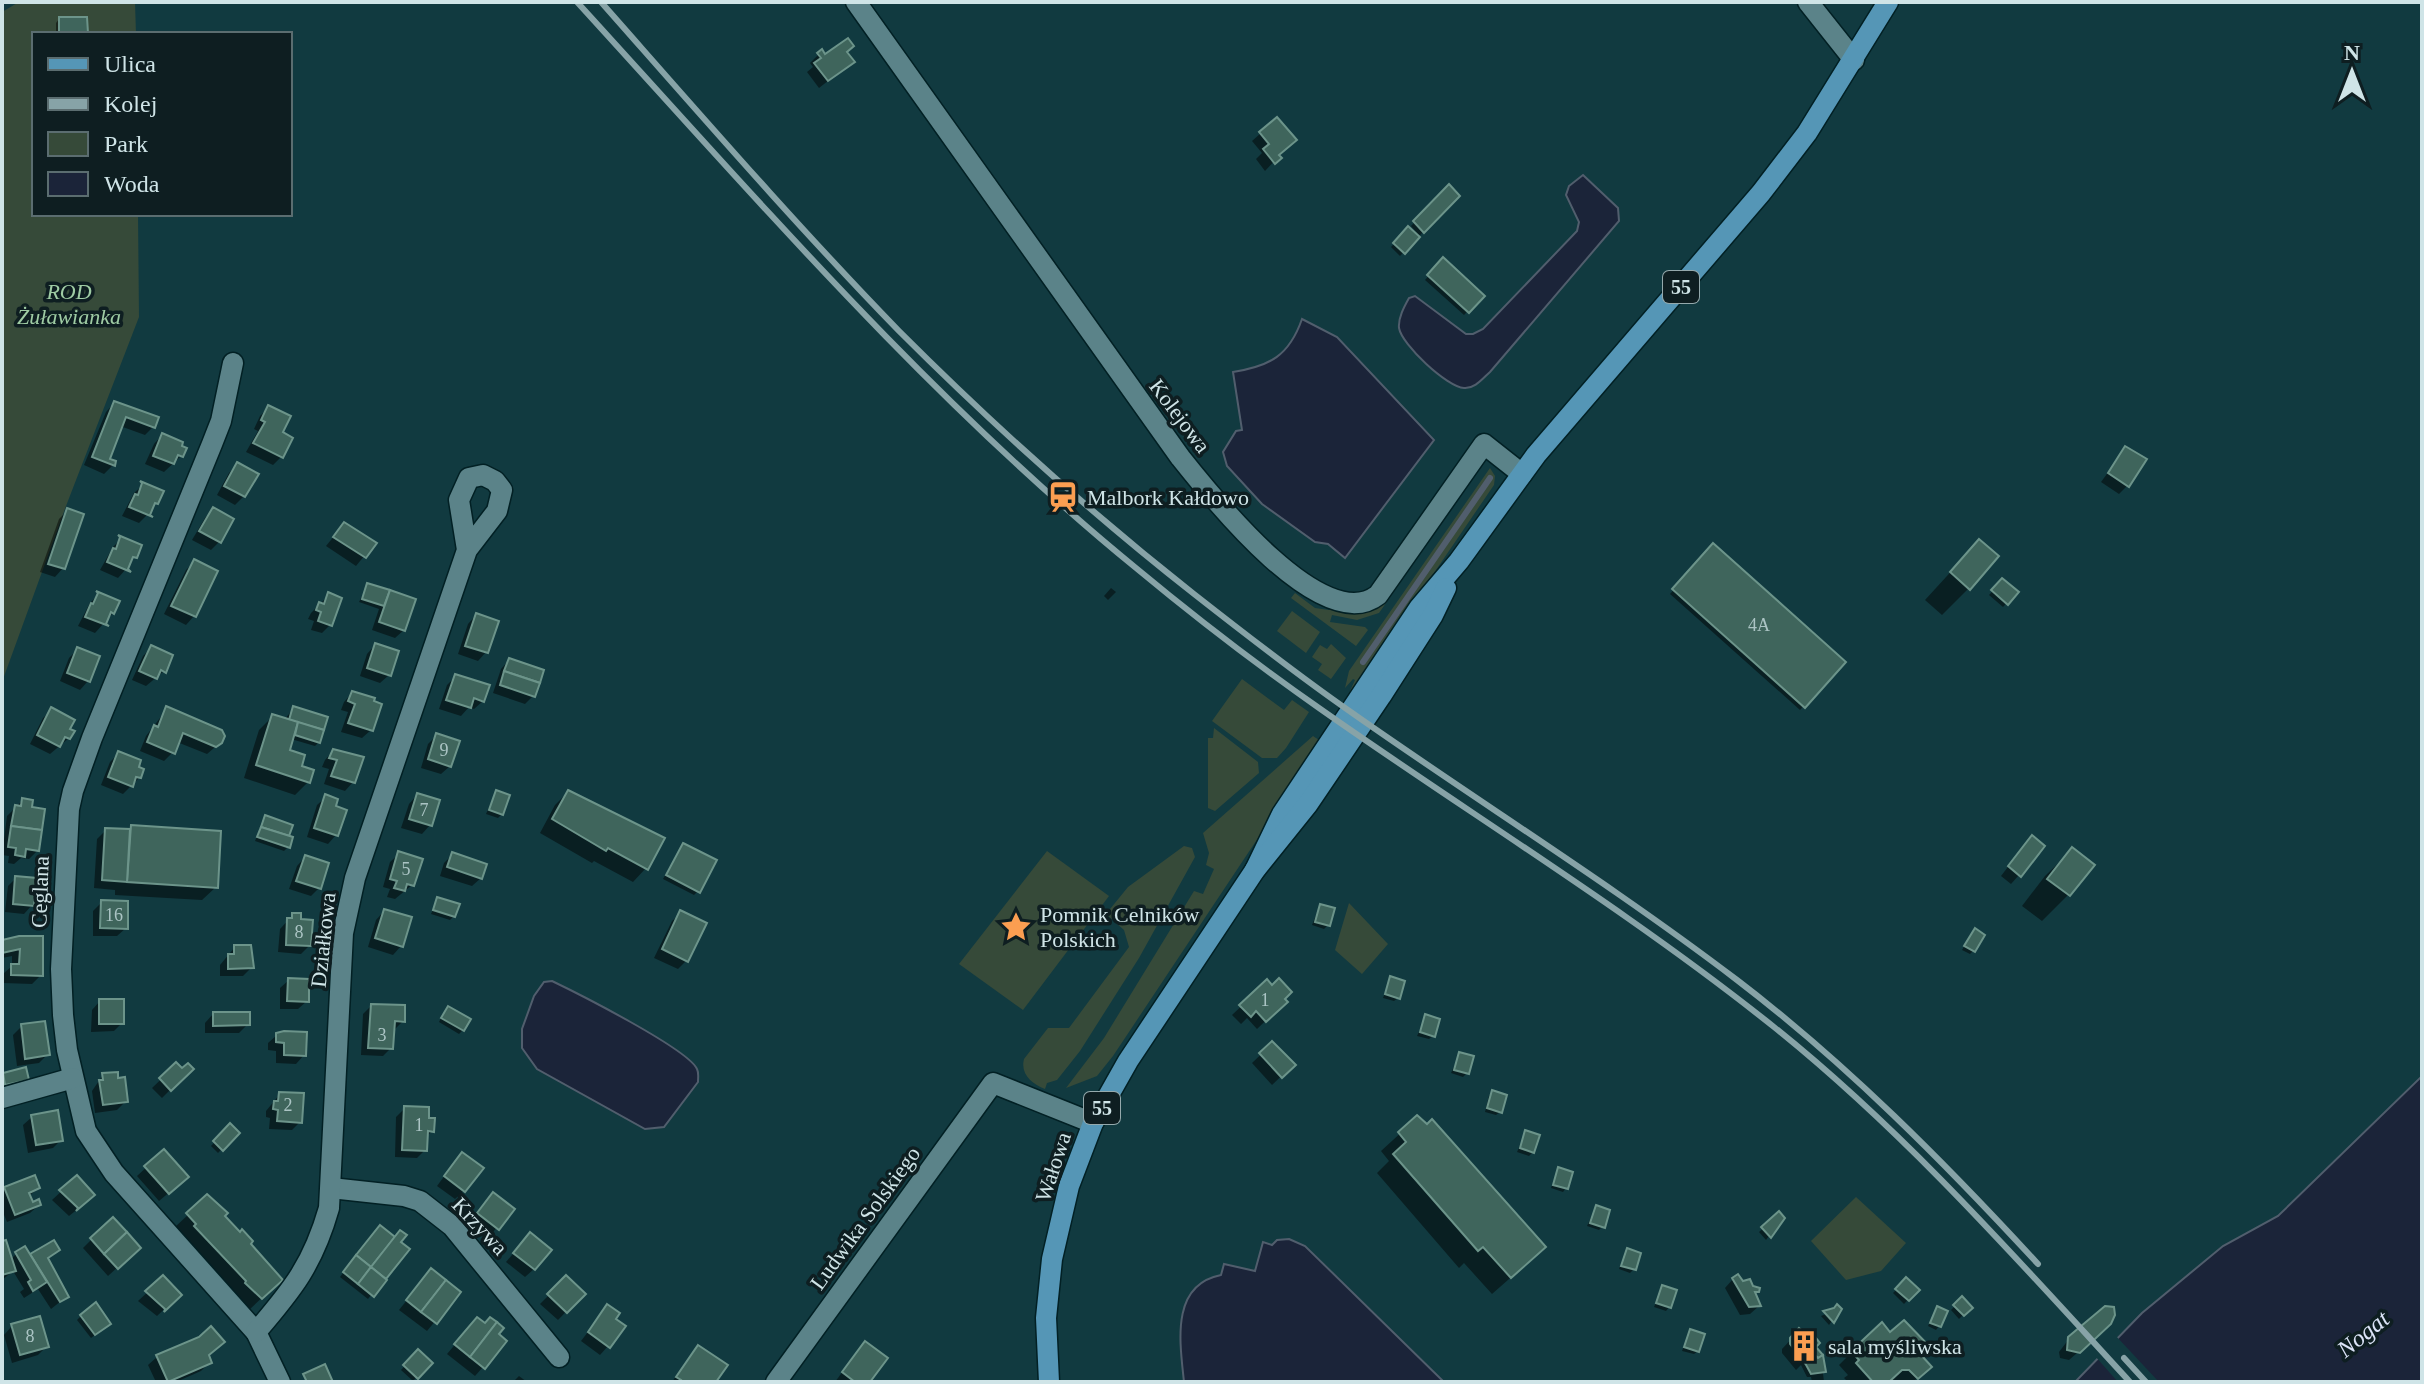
<svg xmlns="http://www.w3.org/2000/svg" width="2424" height="1384" font-family="'Times New Roman',serif">
<rect width="100%" height="100%" fill="#113a40"/>
<!-- green -->
<g fill="#364a39">
<path d="M19 2H135L136 34H34V214H138L139 317 66 506 2 682V12Z"/>
<path d="M1482 465 1379 613 1357 620 1332 615 1330 622 1365 627 1368 630 1356 646 1291 598 1295 593 1315 608 1329 610 1332 605 1356 610 1475 467Z"/>
<path d="M1490 468 1495 476 1494 485 1352 693 1350 691 1355 680 1353 679 1345 688 1349 671Z"/>
<path d="M1292 611 1320 632 1306 653 1277 631Z"/>
<path d="M1331 644 1346 658 1331 679 1318 670 1322 664 1312 657 1320 645 1327 649Z"/>
<path d="M1242 679 1284 710 1292 700 1309 712 1286 748 1277 758H1262L1212 721Z"/>
<path d="M1214 728 1258 762 1259 773 1215 811 1208 808V738H1213Z"/>
<path d="M1313 736 1322 742 1113 1056 1097 1076 1066 1088 1104 1038 1194 891 1203 894 1214 869 1206 865 1209 853 1203 833Z"/>
<path d="M1184 846 1192 848 1195 857 1139 958 1080 1051 1057 1080 1047 1083 1045 1089C1032 1084 1020 1074 1024 1059L1048 1028H1069L1129 947 1124 930 1106 914 1128 887Z"/>
<path d="M1047 851 1109 896 1023 1010 959 964Z"/>
<path d="M1349 903 1388 944 1362 974 1335 950Z"/>
<path d="M1856 1197 1906 1243 1881 1271 1846 1280 1811 1241Z"/>
</g>
<!-- water -->
<g fill="#1b2439" stroke="#515e6d" stroke-width="2">
<path d="M1583 175 1618 208 1619 221 1490 372C1483 378 1475 389 1464 388 1447 387 1402 345 1399 328 1398 318 1404 307 1409 298L1415 296 1466 334H1473L1483 329 1577 231 1579 222 1566 195 1569 186Z"/>
<path d="M1302 319 1337 337 1434 440 1345 558 1328 544 1315 542 1262 504 1227 466 1223 452 1236 431 1242 430 1233 372C1270 366 1289 356 1302 319Z"/>
<path d="M552 981C577 993 688 1049 697 1069 699 1073 698 1077 698 1082L664 1127 645 1129 537 1069 522 1048V1029L534 996 544 982Z"/>
<path d="M2422 1076V1382H2075L2142 1313 2223 1246 2278 1216Z"/>
<path d="M1289 1239 1305 1246 1444 1382H1184C1180 1343 1170 1285 1221 1275L1224 1264 1255 1271 1263 1242 1272 1245 1277 1240Z"/>
</g>
<!-- pier -->
<path fill="#113a40" d="M2115 1335 2159 1382H2118L2095 1356Z"/>
<!-- shadow -->
<g fill="#0007">
<path d="M59 19 86 32 56 34V23Z"/>
<path d="M845 52 852 62 819 88 807 72 813 67 810 63 819 54 825 57Z"/>
<path d="M1261 133 1294 140 1265 171 1256 159 1262 153 1252 141Z"/>
<path d="M1449 187 1423 232 1400 256 1391 247 1408 229 1415 235 1417 233 1411 226Z"/>
<path d="M1443 260 1482 296 1464 315 1425 280Z"/>
<path d="M114 403 153 427 145 435 120 426 108 460 113 465 104 474 84 465 106 412Z"/>
<path d="M269 407 280 433 282 456 273 465 246 452 258 431 254 429 260 416Z"/>
<path d="M162 435 181 456 164 472 145 464 154 444Z"/>
<path d="M2126 448 2128 485 2119 494 2101 482Z"/>
<path d="M238 464 244 496 235 505 217 495 229 473Z"/>
<path d="M143 485 148 514 139 523 122 516 134 493Z"/>
<path d="M213 509 219 542 211 550 192 540 205 518Z"/>
<path d="M68 510 63 568 55 577 40 572 59 519Z"/>
<path d="M344 524 374 544 356 566 326 546Z"/>
<path d="M121 539 139 546 126 569 118 578 100 570 113 547Z"/>
<path d="M1979 541 1969 588 1942 615 1925 600Z"/>
<path d="M1713 546 1843 662 1800 710 1670 594Z"/>
<path d="M194 562V616L186 625 164 614 186 570Z"/>
<path d="M2002 581 2016 593 2003 607 1989 595Z"/>
<path d="M368 585 413 600 404 630 395 638 372 630 379 609 359 602Z"/>
<path d="M1111 588 1116 592 1108 600 1104 596Z"/>
<path d="M99 594 113 613 95 633 78 626 90 603Z"/>
<path d="M329 595 330 625 322 633 311 630 314 621 308 619 311 613Z"/>
<path d="M476 615 486 652 478 661 458 654 468 624Z"/>
<path d="M375 645 389 675 380 683 360 676 367 654Z"/>
<path d="M151 648 164 671 146 686 132 680 143 656Z"/>
<path d="M78 649 88 681 80 690 60 681 69 658Z"/>
<path d="M509 660 534 695 525 704 493 693 501 669Z"/>
<path d="M456 676 483 701 474 709 469 707 461 716 439 709 447 685Z"/>
<path d="M352 693 371 730 362 738 341 732 348 712 341 710 344 702Z"/>
<path d="M294 708 319 742 315 746 291 739 288 752 308 782 295 795 244 778 259 730 272 717 284 720Z"/>
<path d="M167 709 221 742 207 754 177 742 173 752 164 761 140 751 146 736Z"/>
<path d="M52 710 69 738 50 754 30 744 43 718Z"/>
<path d="M437 735 450 766 441 774 421 768 428 744Z"/>
<path d="M333 751 353 782 345 791 324 784 329 769 322 767 325 760Z"/>
<path d="M119 753 137 769 140 777 123 794 101 785 110 762Z"/>
<path d="M496 792 502 814 498 818 486 814Z"/>
<path d="M568 792 646 868 633 882 594 861 592 863 540 833 555 805Z"/>
<path d="M417 795 430 825 422 834 401 828 409 804Z"/>
<path d="M326 797 336 835 328 844 307 837 317 805Z"/>
<path d="M23 800 38 850 29 859 21 858 14 864 8 863 9 856 2 855 7 816Z"/>
<path d="M265 818 287 837 288 847 284 851 255 841Z"/>
<path d="M131 827 216 887 202 900 115 895V890L94 888 97 839 106 830 127 831Z"/>
<path d="M683 845 698 891 694 895 663 879Z"/>
<path d="M2024 846 2019 875 2011 884 2001 876Z"/>
<path d="M2072 850 2092 865 2068 895 2042 921 2022 906 2045 876Z"/>
<path d="M399 854 412 885 395 899 387 897 390 889 383 887 390 862Z"/>
<path d="M452 855 481 878 472 886 440 876 444 863Z"/>
<path d="M305 857 319 888 311 896 289 889 297 866Z"/>
<path d="M16 878 32 905 24 914 5 912 8 886Z"/>
<path d="M438 899 454 916 450 920 431 914Z"/>
<path d="M102 902 126 928 117 936H93V911Z"/>
<path d="M1320 906 1328 925 1324 929 1312 925Z"/>
<path d="M384 911 401 946 393 955 368 947 376 920Z"/>
<path d="M681 913 686 961 678 969 654 958 672 921Z"/>
<path d="M293 915 310 945 301 954 278 952 280 929Z"/>
<path d="M1971 935 1973 951 1970 954 1962 950Z"/>
<path d="M20 938 41 975 32 984 3 983V974L12 966V956L2 958V943Z"/>
<path d="M235 947 252 967 243 976H220V965Z"/>
<path d="M1391 978 1398 998 1394 1001 1383 998Z"/>
<path d="M289 980 307 1001 298 1009H280V988Z"/>
<path d="M1267 982 1285 1002 1257 1029 1247 1018 1241 1024 1232 1015Z"/>
<path d="M100 1001 122 1023 114 1031 91 1032 92 1010Z"/>
<path d="M371 1006 403 1021 394 1030 391 1048 383 1056 361 1055 363 1014Z"/>
<path d="M444 1012 463 1030 459 1034 439 1022Z"/>
<path d="M213 1014 248 1024 239 1033H205V1023Z"/>
<path d="M1426 1017 1433 1036 1429 1039 1417 1036Z"/>
<path d="M22 1026 47 1055 39 1063 17 1066 13 1035Z"/>
<path d="M277 1035 304 1055 296 1064 276 1063V1051L268 1050V1043Z"/>
<path d="M1272 1044 1293 1065 1272 1085 1252 1063Z"/>
<path d="M1460 1054 1467 1073 1463 1077 1451 1073Z"/>
<path d="M176 1065 182 1071 191 1069 162 1098 152 1088Z"/>
<path d="M4 1074 27 1079 23 1083 2 1088Z"/>
<path d="M103 1075 126 1101 117 1110 95 1113 92 1091Z"/>
<path d="M1492 1093 1500 1112 1496 1115 1485 1112 1489 1096Z"/>
<path d="M280 1094 300 1122 292 1130 269 1129 270 1118 266 1117V1111Z"/>
<path d="M405 1108 426 1120 432 1131 426 1137 425 1150 417 1158 395 1157 396 1117Z"/>
<path d="M32 1117 61 1140 53 1148 28 1153 23 1125Z"/>
<path d="M1417 1118 1525 1265 1492 1294 1464 1263 1459 1268 1377 1173 1389 1161 1381 1151Z"/>
<path d="M230 1126 237 1133 218 1153 211 1146Z"/>
<path d="M1526 1133 1533 1152 1529 1156 1517 1152Z"/>
<path d="M164 1151 178 1185 159 1201 137 1176Z"/>
<path d="M454 1163 464 1191 455 1199 437 1186Z"/>
<path d="M1559 1169 1566 1188 1563 1192 1551 1188Z"/>
<path d="M77 1177 84 1204 69 1216 52 1200Z"/>
<path d="M38 1188 28 1197 31 1204 39 1205 30 1213 7 1222 2 1210V1192L5 1189Z"/>
<path d="M207 1197 248 1244 267 1293 248 1311 174 1228Z"/>
<path d="M485 1203 512 1209 489 1237 470 1223Z"/>
<path d="M1596 1207 1603 1226 1599 1230 1587 1226Z"/>
<path d="M1779 1214 1782 1218 1766 1240 1759 1232Z"/>
<path d="M92 1239 130 1256 108 1276 83 1248Z"/>
<path d="M53 1242 57 1250 46 1260 66 1297 51 1309 38 1289 24 1298 20 1292 24 1289 13 1271 2 1280V1243L10 1260 16 1254 30 1256Z"/>
<path d="M398 1242 407 1249 368 1299 340 1277 349 1265Z"/>
<path d="M522 1243 534 1269 525 1277 506 1262Z"/>
<path d="M1627 1250 1634 1269 1630 1273 1619 1269Z"/>
<path d="M431 1270 459 1292 427 1331 399 1310Z"/>
<path d="M163 1278 179 1295 157 1316 138 1301Z"/>
<path d="M566 1278 583 1294 558 1320 540 1304Z"/>
<path d="M1733 1279 1757 1291 1754 1294 1759 1306 1750 1314 1740 1315 1725 1288Z"/>
<path d="M1906 1280 1917 1290 1904 1304 1893 1293Z"/>
<path d="M1663 1288 1669 1307 1666 1311 1654 1307Z"/>
<path d="M1962 1299 1970 1308 1959 1319 1951 1310Z"/>
<path d="M608 1306 613 1320 608 1346 600 1355 581 1341Z"/>
<path d="M1938 1308 1939 1326 1936 1330 1928 1326Z"/>
<path d="M1835 1310H1840L1829 1325 1821 1316Z"/>
<path d="M81 1316 105 1327 91 1338 77 1320Z"/>
<path d="M12 1326 46 1347 38 1355 12 1363 4 1335Z"/>
<path d="M469 1328 483 1367 475 1376 447 1354Z"/>
<path d="M1690 1331 1698 1351 1694 1354 1682 1351Z"/>
<path d="M1799 1331 1821 1356 1824 1382H1812L1811 1377H1807L1801 1365 1796 1370 1782 1353V1349Z"/>
<path d="M2100 1333 2069 1360 2060 1358 2059 1352 2072 1335Z"/>
<path d="M699 1348 714 1382H672L690 1356Z"/>
<path d="M418 1352 430 1363 413 1381 401 1370Z"/>
<path d="M857 1352 867 1382H835Z"/>
<path d="M1852 1352 1920 1356 1929 1367 1913 1382H1848L1844 1378 1848 1375 1839 1365Z"/>
<path d="M207 1356 210 1362 201 1371 176 1382H156L148 1365 157 1357Z"/>
<path d="M519 1376 527 1382H513Z"/>
</g>
<g fill="none" stroke-linecap="round" stroke-linejoin="round">
<!-- stream -->
<path stroke="#515e6d" stroke-width="6" d="M1363 662 1490 478"/>
</g>
<!-- building -->
<g fill="#3f655c" stroke="#6c948a" stroke-width="2">
<path d="M59 17H87L88 33 59 34Z"/>
<path d="M848 38 854 46 847 52 855 62 828 81 814 63 821 58 817 53 822 49 825 54Z"/>
<path d="M1277 117 1297 140 1279 155 1282 158 1275 164 1263 149 1269 144 1259 132Z"/>
<path d="M1449 184 1460 196 1424 233 1413 221Z"/>
<path d="M1408 226 1420 237 1405 254 1393 243Z"/>
<path d="M1443 257 1485 296 1469 313 1427 275Z"/>
<path d="M114 401 159 417 155 428 126 417 110 459 116 461 115 466 92 457Z"/>
<path d="M268 405 291 416 283 432 293 438 283 458 253 443 265 422 261 420Z"/>
<path d="M162 433 183 442 182 446 187 448 183 457 178 455 174 464 153 456Z"/>
<path d="M2125 446 2147 459 2129 487 2108 473Z"/>
<path d="M237 462 259 474 245 497 224 486Z"/>
<path d="M140 481 164 491 158 504 155 503 150 515 153 517 129 507 135 494 138 495 142 483Z"/>
<path d="M213 507 234 519 221 543 199 531Z"/>
<path d="M67 508 84 514 65 569 48 564Z"/>
<path d="M344 522 377 543 366 558 333 537Z"/>
<path d="M118 535 142 545 137 558 133 557 128 569 131 572 107 562 113 548 116 549 120 537Z"/>
<path d="M1979 539 1999 556 1970 590 1950 572Z"/>
<path d="M1713 543 1846 662 1805 708 1672 589Z"/>
<path d="M194 559 218 571 196 617 171 606Z"/>
<path d="M2002 578 2019 592 2008 605 1991 590Z"/>
<path d="M367 583 390 590 384 606 362 599Z"/>
<path d="M390 590 416 599 405 631 379 622Z"/>
<path d="M96 591 120 601 114 614 111 612 106 624 109 626 85 617 91 603 93 604 98 593Z"/>
<path d="M328 592 342 598 332 626 318 621 321 612 316 610 319 602 324 604Z"/>
<path d="M476 613 499 621 488 653 465 646Z"/>
<path d="M375 643 399 651 391 676 367 668Z"/>
<path d="M151 645 173 655 166 673 161 670 157 679 139 671Z"/>
<path d="M77 647 100 656 90 682 67 673Z"/>
<path d="M509 658 544 670 540 683 504 671Z"/>
<path d="M504 671 540 683 535 697 500 685Z"/>
<path d="M455 674 490 685 484 702 474 698 471 708 446 700Z"/>
<path d="M352 691 375 698 374 701 382 704 373 731 348 723 355 704 348 701Z"/>
<path d="M166 706 222 730 225 736 222 743 216 747 183 733 175 754 147 742 154 725 158 727Z"/>
<path d="M293 706 328 717 324 730 289 720Z"/>
<path d="M51 707 75 720 70 729 75 731 70 739 65 737 60 747 37 735Z"/>
<path d="M272 714 298 722 290 750 305 755 302 766 314 770 310 783 256 765Z"/>
<path d="M298 722 324 730 320 743 295 735Z"/>
<path d="M436 733 460 741 451 767 428 759Z"/>
<path d="M333 749 364 757 355 783 331 776 337 760 329 758Z"/>
<path d="M118 751 141 760 139 767 144 769 141 778 136 777 133 787 108 777Z"/>
<path d="M496 790 510 795 503 815 489 810Z"/>
<path d="M568 790 665 838 648 870 608 848 606 851 552 819Z"/>
<path d="M417 793 440 800 432 826 409 819Z"/>
<path d="M325 794 338 799 336 806 347 810 338 836 314 828Z"/>
<path d="M22 798 33 800 32 807 45 809 42 830 11 826 15 805 21 806Z"/>
<path d="M265 815 293 825 289 836 261 827Z"/>
<path d="M131 825 221 831 218 888 127 882Z"/>
<path d="M11 826 42 830 39 851 26 849 25 857 15 855 16 848 8 847Z"/>
<path d="M261 827 293 837 290 848 257 837Z"/>
<path d="M105 828 130 829 127 882 102 880Z"/>
<path d="M2032 835 2045 846 2021 877 2008 866Z"/>
<path d="M683 843 717 860 700 893 666 875Z"/>
<path d="M2072 847 2095 865 2070 896 2047 879Z"/>
<path d="M398 851 423 859 414 886 407 884 405 891 394 888 397 881 390 879Z"/>
<path d="M452 852 487 864 482 879 447 867Z"/>
<path d="M305 855 329 863 321 889 296 881Z"/>
<path d="M15 876 37 878 34 906 13 904Z"/>
<path d="M437 897 460 904 455 917 433 910Z"/>
<path d="M101 900 128 901V929L100 928Z"/>
<path d="M1320 904 1335 908 1330 926 1315 922Z"/>
<path d="M384 909 412 917 403 947 375 938Z"/>
<path d="M680 910 707 923 688 962 662 949Z"/>
<path d="M292 913H301V919L313 920 311 946 286 945 287 918H292Z"/>
<path d="M1975 928 1985 935 1975 952 1964 946Z"/>
<path d="M19 936H43V976L11 975V964H19L20 949 2 953V940Z"/>
<path d="M234 945H251L254 968 228 969V954H234Z"/>
<path d="M1390 976 1405 981 1400 999 1385 994Z"/>
<path d="M288 978 309 979V1002L287 1001Z"/>
<path d="M1279 978 1292 992 1285 999 1288 1002 1266 1022 1256 1011 1251 1017 1239 1005 1267 979 1272 985Z"/>
<rect x="99" y="999" width="25" height="25"/>
<path d="M371 1004 405 1005V1022L395 1021 393 1049 368 1048Z"/>
<path d="M448 1006 471 1019 464 1031 441 1018Z"/>
<path d="M213 1012H250V1025L213 1026Z"/>
<path d="M1425 1014 1440 1019 1435 1037 1420 1032Z"/>
<path d="M45 1021 50 1055 25 1059 21 1024Z"/>
<path d="M284 1031 307 1032 306 1056 284 1055V1043L276 1042V1033Z"/>
<path d="M1272 1041 1296 1065 1282 1078 1259 1053Z"/>
<path d="M1459 1052 1474 1056 1469 1074 1454 1070Z"/>
<path d="M176 1062 182 1068 188 1063 194 1069 171 1091 159 1078Z"/>
<path d="M26 1067 29 1080 5 1085 3 1073Z"/>
<path d="M118 1072V1078L125 1077 128 1102 103 1105 99 1080H103L102 1073Z"/>
<path d="M1492 1090 1507 1095 1502 1113 1487 1108Z"/>
<path d="M279 1092 304 1093 302 1123 277 1121 278 1110 273 1109 274 1101H278Z"/>
<path d="M404 1106 429 1107V1118H435L434 1132 428 1131 427 1151 402 1150Z"/>
<path d="M58 1110 63 1141 36 1145 31 1115Z"/>
<path d="M1417 1115 1427 1124 1432 1119 1546 1247 1511 1278 1483 1247 1478 1251 1393 1154 1406 1142 1398 1132Z"/>
<path d="M230 1123 240 1133 223 1151 213 1141Z"/>
<path d="M1525 1130 1540 1135 1534 1153 1520 1148Z"/>
<path d="M164 1149 189 1177 169 1194 144 1166Z"/>
<path d="M462 1152 484 1168 465 1192 444 1176Z"/>
<path d="M1558 1167 1573 1172 1568 1189 1553 1185Z"/>
<path d="M35 1175 40 1188 29 1193 33 1202 39 1199 41 1205 15 1215 4 1187Z"/>
<path d="M77 1175 95 1195 76 1211 78 1208 59 1190Z"/>
<path d="M493 1192 515 1209 499 1230 477 1213Z"/>
<path d="M207 1194 228 1213 225 1216 240 1232 242 1229 253 1241 251 1244 283 1280 262 1299 245 1283 246 1281 194 1226 196 1224 186 1213Z"/>
<path d="M1596 1205 1610 1210 1605 1228 1590 1223Z"/>
<path d="M1779 1211 1785 1218 1771 1238 1761 1227Z"/>
<path d="M113 1217 127 1232 104 1254 90 1238Z"/>
<path d="M380 1225 395 1237 371 1267 356 1255Z"/>
<path d="M400 1230 407 1235 401 1242 410 1249 386 1279 371 1267Z"/>
<path d="M127 1232 141 1248 118 1269 104 1254Z"/>
<path d="M530 1232 552 1250 535 1270 513 1253Z"/>
<path d="M6 1240 16 1271 2 1275V1241Z"/>
<path d="M54 1240 60 1250 48 1258 69 1297 60 1302 30 1254Z"/>
<path d="M25 1246 47 1282 33 1291 28 1282 31 1280 15 1252Z"/>
<path d="M1627 1248 1641 1253 1636 1270 1621 1266Z"/>
<path d="M356 1255 371 1267 358 1284 343 1272Z"/>
<path d="M371 1267 387 1280 374 1297 358 1284Z"/>
<path d="M431 1268 446 1280 421 1312 406 1300Z"/>
<path d="M1738 1274 1743 1281 1750 1279 1753 1286 1760 1288 1759 1292H1755L1761 1306 1749 1307 1732 1278Z"/>
<path d="M163 1275 182 1295 164 1312 165 1309 145 1291Z"/>
<path d="M566 1275 586 1294 567 1313 547 1294Z"/>
<path d="M1906 1277 1920 1290 1909 1301 1895 1289Z"/>
<path d="M446 1280 461 1292 437 1324 421 1312Z"/>
<path d="M1662 1285 1677 1290 1671 1308 1656 1303Z"/>
<path d="M1962 1296 1973 1308 1964 1316 1953 1305Z"/>
<path d="M96 1302 111 1324 95 1335 80 1315Z"/>
<path d="M607 1304 620 1313 616 1319 626 1326 610 1348 588 1332Z"/>
<path d="M1837 1304 1842 1309 1834 1323 1823 1311 1834 1308Z"/>
<path d="M1937 1306 1948 1311 1941 1327 1930 1323Z"/>
<path d="M2105 1306 2114 1307 2115 1315 2111 1324 2080 1353 2067 1350 2068 1337Z"/>
<path d="M40 1316 49 1347 20 1355 11 1324Z"/>
<path d="M477 1317 485 1323 490 1317 497 1322 470 1357 454 1344Z"/>
<path d="M1904 1320 1931 1348 1922 1356 1932 1367 1918 1379 1909 1370H1902L1889 1382H1873L1856 1363 1859 1360 1851 1351 1882 1322 1890 1332Z"/>
<path d="M497 1322 504 1328 499 1334 507 1341 485 1369 470 1357Z"/>
<path d="M211 1326 225 1342 209 1355 212 1363 168 1382 156 1355 199 1337Z"/>
<path d="M1799 1328 1807 1335 1811 1332 1820 1343 1816 1347 1823 1355 1818 1358 1815 1355 1805 1363 1790 1344V1338Z"/>
<path d="M1690 1329 1705 1334 1699 1352 1684 1347Z"/>
<path d="M865 1341 888 1358 870 1382H855L842 1372Z"/>
<path d="M698 1345 728 1365 716 1382H680L681 1380 676 1377Z"/>
<path d="M418 1349 433 1363 418 1379 403 1365Z"/>
<path d="M1815 1355 1818 1358 1823 1355 1826 1372 1811 1374 1805 1363Z"/>
<path d="M325 1364 333 1382H307L303 1374Z"/>
</g>
<g fill="none" stroke-linecap="round" stroke-linejoin="round">
<defs>
<g id="minor">
<path d="M856 2 1180 457C1211 496 1323 638 1378 595L1484 444 1522 474"/>
<path d="M233 363 221 421 212 444 92 738 73 791 69 809 61 969 63 1015 67 1050 86 1131 114 1173 256 1332 280 1382"/>
<path d="M2 1098 73 1078"/>
<path d="M331 1188 404 1196 420 1201 452 1226 559 1357"/>
<path d="M256 1332C293 1289 313 1264 329 1208L343 933 355 878 467 550 497 511 502 490 495 481 483 475 469 478 459 500 467 550"/>
</g>
<g id="tertiary">
<path d="M1808 2 1854 60"/>
<path d="M776 1382 993 1083 1093 1123"/>
</g>
<g id="primary">
<path d="M1255 870 1282 814 1419 608 1459 561 1536 455 1761 193 1807 133 1888 2"/>
<path d="M1049 1382 1046 1318 1052 1259 1069 1186 1093 1123 1128 1061 1255 870 1308 804 1381 696 1433 615 1446 588"/>
</g>
</defs>
<!-- minor casing -->
<use href="#minor" stroke="#022024" stroke-width="23"/>
<!-- tertiary casing -->
<use href="#tertiary" stroke="#022024" stroke-width="23"/>
<!-- primary casing -->
<use href="#primary" stroke="#022024" stroke-width="23"/>
<!-- minor -->
<use href="#minor" stroke="#5b8389" stroke-width="20"/>
<!-- tertiary -->
<use href="#tertiary" stroke="#5b8389" stroke-width="20"/>
<!-- primary -->
<use href="#primary" stroke="#5596b6" stroke-width="20"/>
<!-- rail -->
<g stroke="#87a3a7" stroke-width="6">
<path d="M577 2C756 198 930 400 1136 568 1195 617 1256 664 1319 708 1471 815 1629 911 1774 1027 1905 1132 2017 1259 2130 1382"/>
<path d="M601 2C699 113 796 225 899 331 992 424 1091 513 1194 594 1245 634 1296 674 1348 710 1477 801 1611 884 1737 980 1847 1064 1944 1162 2038 1264"/>
<path d="M2124 1358 2146 1382"/>
</g>
</g>
<!-- icons -->
<defs>
<symbol id="station-bare" viewBox="-9 -9 18 18"><path d="M-3-6H3Q5-6 5-4V2Q5 4 3 4L4.5 6H3L1.5 4h-3L-3 6H-4.5L-3 4Q-5 4-5 2V-4Q-5-6-3-6ZM-3.5-4v3h7v-3ZM-3.5 1v1.5H-2V1ZM2 1v1.5H3.5V1Z" fill="#fb9e51" stroke="#0e1e21" stroke-width="2.5" paint-order="stroke"/></symbol>
<symbol id="sight-bare" viewBox="-9 -9 18 18"><path d="M0-6L1.8-2.2L6-1.7L2.9 1.2L3.7 5.4L0 3.3L-3.7 5.4L-2.9 1.2L-6-1.7L-1.8-2.2Z" fill="#fb9e51" stroke="#0e1e21" stroke-width="2.5" paint-order="stroke"/></symbol>
<symbol id="building-bare" viewBox="-9 -9 18 18"><path d="M-4-6H4V6H1V3H-1V6H-4ZM-2.5-4.3h1.7v1.8h-1.7ZM.8-4.3h1.7v1.8H.8ZM-2.5-1h1.7V.8h-1.7ZM.8-1h1.7V.8H.8Z" fill="#fb9e51" stroke="#0e1e21" stroke-width="2.5" paint-order="stroke"/></symbol>
</defs>
<g fill-rule="evenodd">
<use href="#station-bare" x="1041" y="475" width="44" height="44"/>
<use href="#sight-bare" x="994" y="905" width="44" height="44"/>
<use href="#building-bare" x="1782" y="1324" width="44" height="44"/>
</g>
<g text-anchor="middle" dominant-baseline="central" stroke-width="7" stroke-linejoin="round" paint-order="stroke">
<!-- number labels -->
<g font-size="18" fill="#abc4c4">
<text x="1759" y="625">4A</text>
<text x="444" y="750">9</text>
<text x="424" y="810">7</text>
<text x="406" y="869">5</text>
<text x="114" y="915">16</text>
<text x="299" y="932">8</text>
<text x="1265" y="1000">1</text>
<text x="382" y="1035">3</text>
<text x="288" y="1105">2</text>
<text x="419" y="1125">1</text>
<text x="30" y="1336">8</text>
</g>
<!-- shield labels -->
<g fill="#0e1e21" stroke="#95a9ac" stroke-width="2">
<rect x="1663" y="271" width="36" height="32" rx="6"/>
<rect x="1084" y="1092" width="36" height="32" rx="6"/>
</g>
<g font-size="20" font-weight="bold" fill="#cfe4e7">
<text x="1681" y="287">55</text>
<text x="1102" y="1108">55</text>
</g>
<!-- park labels -->
<g font-size="22" font-style="italic" fill="#9fcca4" stroke="#0e1e21">
<text x="69" y="291">ROD<tspan x="69" dy="25">Żuławianka</tspan></text>
</g>
<!-- street labels -->
<g font-size="22" fill="#cfe4e7" stroke="#0e1e21">
<text transform="translate(1180 416) rotate(53)">Kolejowa</text>
<text transform="translate(40 892) rotate(-88)">Ceglana</text>
<text transform="translate(323 940) rotate(-84)">Działkowa</text>
<text transform="translate(1053 1167) rotate(-72)">Wałowa</text>
<text transform="translate(865 1218) rotate(-54)">Ludwika Solskiego</text>
<text transform="translate(480 1226) rotate(47)">Krzywa</text>
</g>
<!-- poi labels -->
<g font-size="22" fill="#cfe4e7" stroke="#0e1e21" text-anchor="start">
<text x="1087" y="497">Malbork Kałdowo</text>
<text x="1040" y="914">Pomnik Celników<tspan x="1040" dy="25">Polskich</tspan></text>
<text x="1828" y="1346">sala myśliwska</text>
</g>
<!-- water labels -->
<g font-size="24" font-style="italic" fill="#dbe3f7" stroke="#0e1e21">
<text transform="translate(2363 1334) rotate(-39)">Nogat</text>
</g>
</g>
<!-- border -->
<rect width="2424" height="1384" fill="none" stroke="#cfe4e7" stroke-width="8"/>
<!-- legend -->
<rect x="32" y="32" width="260" height="184" fill="#0e1e21" stroke="#5b6d70" stroke-width="2"/>
<rect x="48" y="58" width="40" height="12" fill="#5596b6" stroke="#5b6d70" stroke-width="2"/>
<text x="104" y="72" font-size="24" fill="#cfe4e7">Ulica</text>
<rect x="48" y="98" width="40" height="12" fill="#87a3a7" stroke="#5b6d70" stroke-width="2"/>
<text x="104" y="112" font-size="24" fill="#cfe4e7">Kolej</text>
<rect x="48" y="132" width="40" height="24" fill="#364a39" stroke="#5b6d70" stroke-width="2"/>
<text x="104" y="152" font-size="24" fill="#cfe4e7">Park</text>
<rect x="48" y="172" width="40" height="24" fill="#1b2439" stroke="#5b6d70" stroke-width="2"/>
<text x="104" y="192" font-size="24" fill="#cfe4e7">Woda</text>
<!-- north arrow -->
<g transform="translate(2352 72)" stroke="#0e1e21" stroke-width="6" paint-order="stroke">
<path d="M0-6L14 30L0 20L-14 30Z" fill="#cfe4e7"/>
<text y="-12" font-size="22" font-weight="bold" text-anchor="middle" fill="#cfe4e7">N</text>
</g>
</svg>
